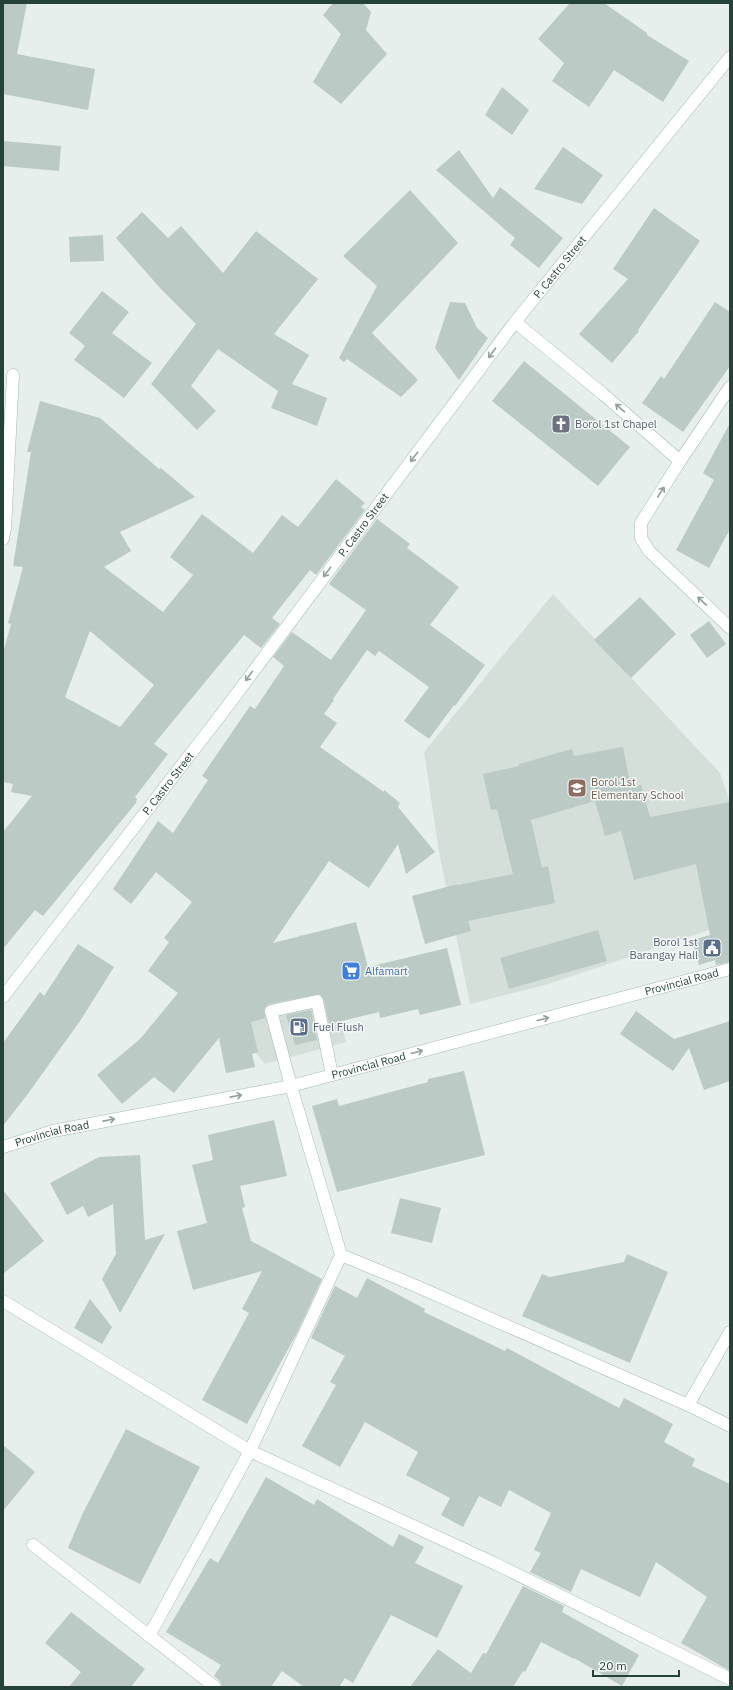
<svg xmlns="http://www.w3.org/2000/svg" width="733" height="1690" font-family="'IBM Plex Sans',sans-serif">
<rect width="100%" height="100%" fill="#e6efeb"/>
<!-- built -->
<g fill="#d4dfda">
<path d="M553 594 720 773 730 803V923L545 985 470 1004 439 852 424 752Z"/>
<path d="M318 934 346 1042 265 1064 233 1023 300 935Z"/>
</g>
<!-- building -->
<g fill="#bbcac4" fill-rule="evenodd">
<path d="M3 3H27L17 54 95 69 88 110 3 94Z"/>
<path d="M333 3H363L371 12 366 30 387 54 341 104 313 82 341 34 323 15Z"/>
<path d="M570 3H604L647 33V35L689 61 663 102 614 70 589 107 552 81 564 63 538 39Z"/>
<path d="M502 87 529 110 512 135 485 115Z"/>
<path d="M3 141 61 146 59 171 3 166Z"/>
<path d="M563 147 603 175 582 204 534 189Z"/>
<path d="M459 150 493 198 500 187 563 238 539 268 510 245 515 238 436 170Z"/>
<path d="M410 190 458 243 372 333 418 380 401 397 347 359 344 362 339 358 377 286 343 256Z"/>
<path d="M654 208 700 241 638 330 639 331 612 363 579 334 628 279 613 269Z"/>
<path d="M142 212 168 238 181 226 223 273 256 231 318 279 274 334 309 355 292 384 327 398 317 426 271 408 278 391 218 349 191 386 216 411 197 430 151 384 196 324 160 288 116 238Z"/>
<path d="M103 235 104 261 70 262 69 237Z"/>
<path d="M102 291 129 312 112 333 152 363 124 398 74 360 85 346 69 333Z"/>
<path d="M450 302 465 303 477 328 488 338 459 380 435 348Z"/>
<path d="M715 302 730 312V366L683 432 642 403 661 376 664 379Z"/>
<path d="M524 361 630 447 598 486 492 401Z"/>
<path d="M40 401 100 418 159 469 161 468 195 497 120 532 131 551 104 567 163 612 193 575 170 557 202 514 253 553 282 515 298 527 336 479 365 503 361 507 365 510 316 575 310 570 272 618 280 624 261 648 244 635 154 744 168 754 135 797 137 799 136 803 43 916 35 910 3 949V832L32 796 11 792 13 784 3 782V653L11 624 8 623 23 567 13 566 31 452H27ZM90 631 154 685 120 727 65 697Z"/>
<path d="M730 423V529L709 568 676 550 714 480 703 473Z"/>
<path d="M377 519 410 544 407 548 459 587 430 625 485 665 455 706 454 705 429 739 404 721 429 687 379 651 375 656 367 650 333 699 334 700 324 714 337 723 320 747 384 792V790L400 803 398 807 435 852 406 874 398 844 369 888 329 861 273 943 356 922 368 967 447 948 461 1005 420 1015 418 1009 380 1018 379 1012 329 1024 324 1000 320 994 269 1004 264 1009 265 1018 251 1022 258 1052 252 1054 255 1067 226 1073 219 1038 174 1093 154 1077 122 1104 97 1075 140 1039 178 993 148 971 169 942 164 938 192 902 156 872 131 904 113 889 158 821 173 833 208 780 202 776 250 706 255 709 284 666 273 657 292 632 331 660 366 610 329 584Z"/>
<path d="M640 597 676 634 631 678 594 640Z"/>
<path d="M709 621 726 644 707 658 690 635Z"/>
<path d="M623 747 631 788 641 785 650 817 730 802V962L716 965 715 960 699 965 692 940 710 935 696 864 634 880 621 831 605 836 595 801 531 820 542 868 548 866 555 903 468 921 471 931 425 944 412 896 458 884V885L513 874 497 809 491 810 483 774 519 766V764L572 749 574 756Z"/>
<path d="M598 930 607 961 509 989 500 958Z"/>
<path d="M78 944 114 967 80 1021 27 1095 3 1126V1043L40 992 44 996Z"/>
<path d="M311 1010 317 1040 295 1045 286 1015Z"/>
<path d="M636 1011 674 1039 730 1021V1081L704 1090 689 1048 673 1071 620 1034Z"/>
<path d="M464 1071 485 1155 337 1192 312 1106 337 1099 339 1106 428 1082V1079Z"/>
<path d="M274 1120 287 1176 240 1186 245 1207 242 1208 251 1241 322 1279 298 1331 247 1424 202 1400 249 1313 242 1309 262 1271 193 1290 177 1231 207 1223 192 1165 213 1160 208 1135Z"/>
<path d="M140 1155 145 1240 165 1234 120 1313 102 1279 116 1254 113 1204 88 1217 83 1206 67 1215 50 1183 99 1157Z"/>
<path d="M3 1190 44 1241 3 1274Z"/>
<path d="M400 1198 441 1208 432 1243 391 1233Z"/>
<path d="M627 1254 668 1272 630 1363 522 1316 542 1274 550 1277 624 1262Z"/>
<path d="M367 1278 425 1309 424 1312 505 1351 507 1348 619 1408 624 1398 673 1424 664 1442 695 1459 692 1466 730 1484V1671L681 1643 707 1597 656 1562 640 1597 581 1569 571 1592 530 1572 541 1553 534 1550 551 1513 509 1490 501 1507 479 1496 463 1527 441 1515 450 1498 406 1475 418 1452 365 1422 340 1467 302 1446 336 1385 330 1382 345 1356 311 1338 335 1286 357 1298Z"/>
<path d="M90 1299 112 1327 102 1344 74 1328Z"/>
<path d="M126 1429 200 1467 140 1584 68 1548 82 1515Z"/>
<path d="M3 1445 35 1472 3 1511Z"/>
<path d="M266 1477 314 1505 317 1499 393 1547 399 1534 424 1547 415 1563 463 1586 437 1638 391 1615 353 1683 345 1678 339 1687H304L282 1671 271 1687H222L220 1681 214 1676 221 1665 166 1632 210 1558 218 1563Z"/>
<path d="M523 1586 564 1606 562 1612 639 1655 622 1686 574 1658V1659L541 1642 525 1672 523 1671 513 1687H410L438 1649 471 1673 483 1653 486 1654Z"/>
<path d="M71 1612 145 1669 131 1687H69L81 1672 45 1643Z"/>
</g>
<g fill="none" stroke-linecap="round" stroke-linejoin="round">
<defs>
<path id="service" d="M291 1086 271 1011 317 1001 332 1075"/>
<g id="minor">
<path d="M680 461 730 387"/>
<path d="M3 539 5 528 13 375"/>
<path d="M341 1255 409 1283 688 1405 730 1426"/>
<path d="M3 1301 250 1451 496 1564 730 1679"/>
<path d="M688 1405 730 1332"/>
<path d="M33 1545 215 1687"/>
<path d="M149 1636 250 1451 341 1255 291 1086"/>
</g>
<g id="tertiary">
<path id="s1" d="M515 322 730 57"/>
</g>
<g id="secondary">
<path id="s2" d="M3 997 223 712 515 322 603 394 680 461 641 523V538L649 551 730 628"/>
<path id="s3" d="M3 1147 53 1131 291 1086 730 969"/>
</g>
</defs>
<!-- service casing -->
<use href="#service" stroke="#a8b8b2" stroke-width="13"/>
<!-- minor casing -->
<use href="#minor" stroke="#a8b8b2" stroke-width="13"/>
<!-- tertiary casing -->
<use href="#tertiary" stroke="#a8b8b2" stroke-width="13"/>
<!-- secondary casing -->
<use href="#secondary" stroke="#a4bbb3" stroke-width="13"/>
<!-- service -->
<use href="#service" stroke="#fff" stroke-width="12"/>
<!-- minor -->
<use href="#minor" stroke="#fff" stroke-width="12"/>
<!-- tertiary -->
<use href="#tertiary" stroke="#fff" stroke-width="12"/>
<!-- secondary -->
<use href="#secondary" stroke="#fff" stroke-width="12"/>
</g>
<!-- one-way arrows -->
<defs><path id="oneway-shaft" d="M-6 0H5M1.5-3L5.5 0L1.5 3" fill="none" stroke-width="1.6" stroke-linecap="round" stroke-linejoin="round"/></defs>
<g stroke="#92a09c">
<use href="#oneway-shaft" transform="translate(492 353) rotate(127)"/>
<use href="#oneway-shaft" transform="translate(620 408) rotate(-139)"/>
<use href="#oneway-shaft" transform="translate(414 457) rotate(127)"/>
<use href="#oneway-shaft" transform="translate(661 492) rotate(-57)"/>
<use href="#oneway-shaft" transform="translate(327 572) rotate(127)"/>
<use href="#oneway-shaft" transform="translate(702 601) rotate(-137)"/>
<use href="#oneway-shaft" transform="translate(249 676) rotate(126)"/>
<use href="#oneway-shaft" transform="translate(543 1019) rotate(-15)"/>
<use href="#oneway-shaft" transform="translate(417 1052) rotate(-15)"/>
<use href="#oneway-shaft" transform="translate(236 1096) rotate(-11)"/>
<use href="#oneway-shaft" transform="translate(109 1120) rotate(-11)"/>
</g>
<!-- icons -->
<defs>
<symbol id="church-square" viewBox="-11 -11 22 22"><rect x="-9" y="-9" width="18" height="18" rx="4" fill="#6b7280" stroke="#f7fbf9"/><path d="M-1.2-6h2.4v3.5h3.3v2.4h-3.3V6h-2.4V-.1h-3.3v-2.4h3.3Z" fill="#fff"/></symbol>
<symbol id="school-square" viewBox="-11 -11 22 22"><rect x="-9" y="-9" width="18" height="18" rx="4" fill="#8d6e63" stroke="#f7fbf9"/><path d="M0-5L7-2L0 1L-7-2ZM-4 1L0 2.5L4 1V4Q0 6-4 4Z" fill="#fff"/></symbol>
<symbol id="civic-square" viewBox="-11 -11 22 22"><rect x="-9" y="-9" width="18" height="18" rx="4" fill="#5c6f8a" stroke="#f7fbf9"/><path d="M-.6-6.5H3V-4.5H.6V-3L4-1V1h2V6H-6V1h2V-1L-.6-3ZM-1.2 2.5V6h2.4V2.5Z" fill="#fff"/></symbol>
<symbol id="supermarket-square" viewBox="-11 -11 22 22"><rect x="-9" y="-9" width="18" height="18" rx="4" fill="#3f7fe0" stroke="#f7fbf9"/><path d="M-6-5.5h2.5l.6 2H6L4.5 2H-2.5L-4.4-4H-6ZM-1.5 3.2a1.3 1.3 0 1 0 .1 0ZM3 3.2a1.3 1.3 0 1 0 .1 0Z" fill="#fff"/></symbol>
<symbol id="fuel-square" viewBox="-11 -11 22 22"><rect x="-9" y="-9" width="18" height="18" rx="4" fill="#5c6f8a" stroke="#f7fbf9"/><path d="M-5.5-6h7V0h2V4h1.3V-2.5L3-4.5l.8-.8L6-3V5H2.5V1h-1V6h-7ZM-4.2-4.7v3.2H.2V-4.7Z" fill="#fff"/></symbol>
</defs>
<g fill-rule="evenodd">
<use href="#church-square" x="550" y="413" width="22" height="22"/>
<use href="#school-square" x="566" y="777" width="22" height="22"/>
<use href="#civic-square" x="701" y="937" width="22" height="22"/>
<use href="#supermarket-square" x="340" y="960" width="22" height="22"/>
<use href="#fuel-square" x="288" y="1016" width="22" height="22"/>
</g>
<g text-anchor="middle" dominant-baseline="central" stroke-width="3" stroke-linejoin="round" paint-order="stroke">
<!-- street labels -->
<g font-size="11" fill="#24423a" stroke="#f7fbf9">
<text stroke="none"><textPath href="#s1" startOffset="71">P. Castro Street</textPath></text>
<text stroke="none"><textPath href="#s2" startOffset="594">P. Castro Street</textPath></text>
<text stroke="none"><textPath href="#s2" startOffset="270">P. Castro Street</textPath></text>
<text stroke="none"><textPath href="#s3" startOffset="699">Provincial Road</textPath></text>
<text stroke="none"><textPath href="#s3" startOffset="375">Provincial Road</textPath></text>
<text stroke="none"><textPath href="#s3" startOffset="51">Provincial Road</textPath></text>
</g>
<!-- worship labels -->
<g font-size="11" fill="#5b616d" stroke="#f7fbf9" text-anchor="start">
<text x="575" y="424">Borol 1st Chapel</text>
</g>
<!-- education labels -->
<g font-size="11" fill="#785e54" stroke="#f7fbf9" text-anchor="start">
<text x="591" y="782">Borol 1st<tspan x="591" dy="13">Elementary School</tspan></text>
</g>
<!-- service labels -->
<g font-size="11" fill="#4e5e75" stroke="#f7fbf9" text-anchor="end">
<text x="698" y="942">Borol 1st<tspan x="698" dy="13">Barangay Hall</tspan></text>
<text x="313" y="1027" text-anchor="start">Fuel Flush</text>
</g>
<!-- shop labels -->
<g font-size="11" fill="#366cbe" stroke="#f7fbf9" text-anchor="start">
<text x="365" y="971">Alfamart</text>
</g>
</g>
<!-- border -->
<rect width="733" height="1690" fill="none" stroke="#24423a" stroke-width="8"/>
<!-- scale -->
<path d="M593 1670v6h86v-6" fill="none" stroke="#24423a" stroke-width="2"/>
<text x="599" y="1670" font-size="12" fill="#24423a" stroke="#f7fbf9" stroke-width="3" paint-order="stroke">20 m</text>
</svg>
